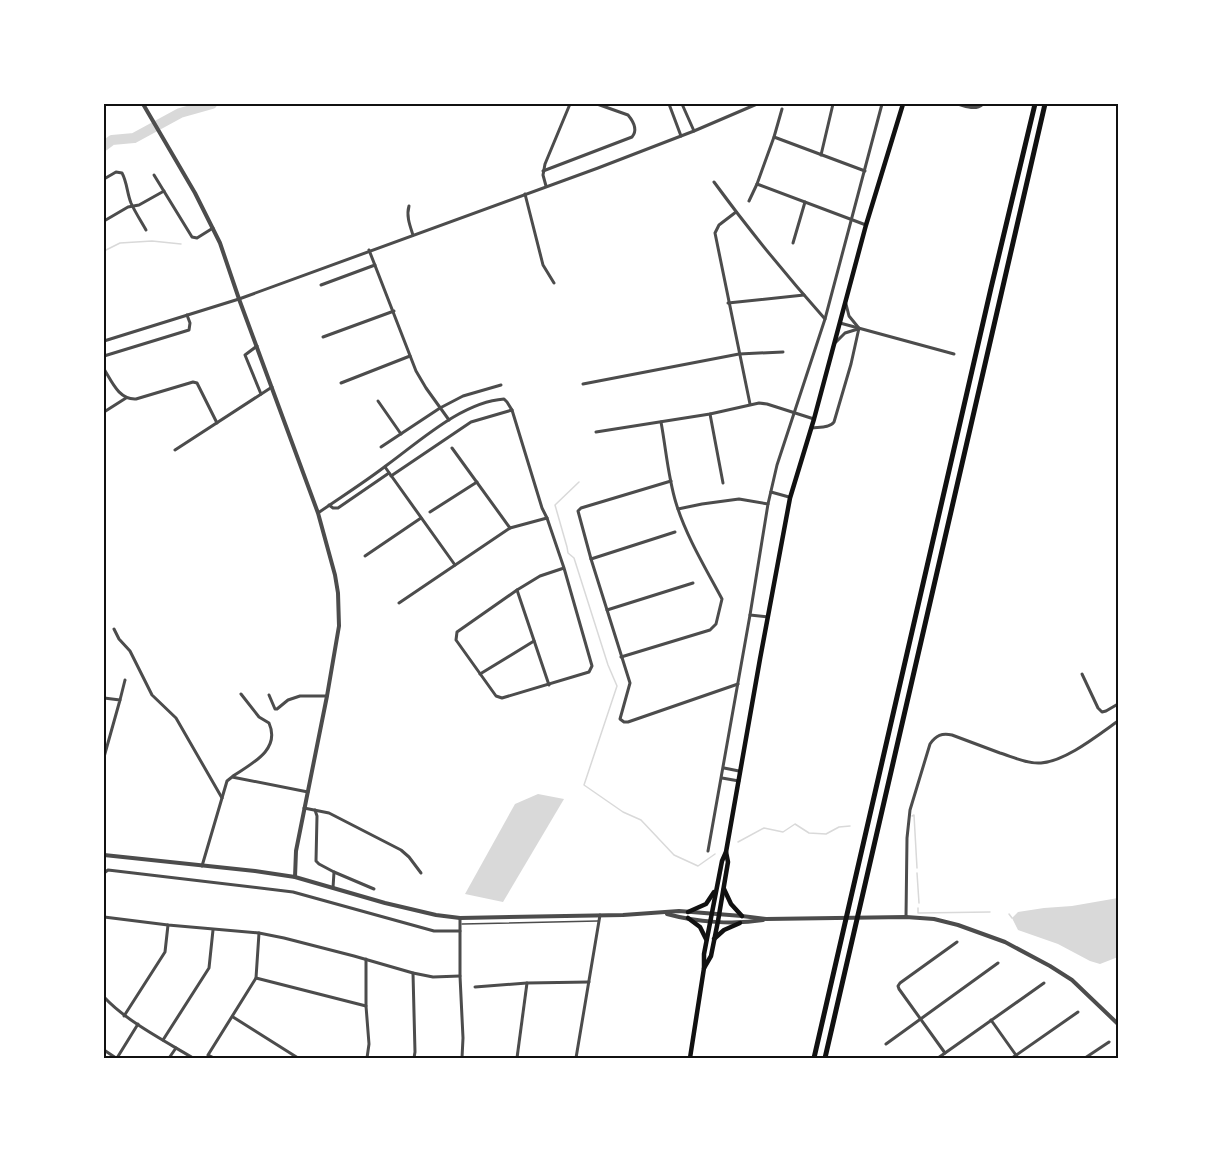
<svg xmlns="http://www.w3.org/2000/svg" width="1222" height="1162" font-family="'DejaVu Sans',sans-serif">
<rect width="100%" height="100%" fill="#fff"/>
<!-- water -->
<g fill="#d9d9d9">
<path d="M538 794 564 799 503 902 465 894 515 804Z"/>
<path d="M1118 898V957L1100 964 1090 961 1058 944 1018 930 1012 918 1018 912 1044 908 1072 906Z"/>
</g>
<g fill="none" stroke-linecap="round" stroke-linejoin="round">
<!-- stream -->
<g stroke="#d9d9d9" stroke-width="1.5">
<path d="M104 251 120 243 152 241 181 244"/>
<path d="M579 482 555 505 567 547 568 553 574 558 608 665 617 686 584 785 623 812 641 820 674 855 698 866 715 854"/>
<path d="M912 816 914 815 917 868"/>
<path d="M738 842 764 828 783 832 795 824 809 833 826 834 839 827 850 826"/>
<path d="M917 873 919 903"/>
<path d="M918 908V913L990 912"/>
<path d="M1009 914 1012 918"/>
</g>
<!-- river -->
<path stroke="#d9d9d9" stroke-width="10" d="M104 146 112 140 134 138 180 113 212 104"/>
<!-- service -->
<path stroke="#4c4c4c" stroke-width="1.5" d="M462 924 598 921"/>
<!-- minor -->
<g stroke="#4c4c4c" stroke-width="3">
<path d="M669 104 681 136"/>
<path d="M682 104 694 131"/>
<path d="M957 104C966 106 975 111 983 104"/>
<path d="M774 137 865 171"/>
<path d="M821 155 833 104"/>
<path d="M543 171 632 137C638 130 633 121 628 115L597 104"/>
<path d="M154 175 192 237 197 238 213 228"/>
<path d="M104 179 116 172 122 173C127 182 127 193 131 203 135 212 141 221 146 230"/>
<path d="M714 182C749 230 786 275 825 319"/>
<path d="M757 184 774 137 782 109"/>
<path d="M546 186 543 175 545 164 570 104"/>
<path d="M525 194 543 265 554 283"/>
<path d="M749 201 757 184 866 225"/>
<path d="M409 206C406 216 410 226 413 235"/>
<path d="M736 212 719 225 715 233 750 404"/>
<path d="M104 221 128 207 139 205 164 191"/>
<path d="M793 243 805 202"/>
<path d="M369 250 416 371 426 388 449 420"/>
<path d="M321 285 375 265"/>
<path d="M728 303 804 295"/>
<path d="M846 304 849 316 858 327"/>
<path d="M840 323 954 354"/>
<path d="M323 337 394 311"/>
<path d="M104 341 239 299 598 168 694 131 757 104"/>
<path d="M836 342 845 333 858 329"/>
<path d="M257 346 245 355 261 394"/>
<path d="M104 356 189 330 190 323 187 315"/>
<path d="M104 369C112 382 119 400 136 399L193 382 197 383 217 423"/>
<path d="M341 383 410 356"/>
<path d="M583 384 739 354 783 352"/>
<path d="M378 401 401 434"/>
<path d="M104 412 126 398"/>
<path d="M710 414 723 483"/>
<path d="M812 428C819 427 830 428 834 422L851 364 859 328"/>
<path d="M596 432 710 414 759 403 767 404 814 419"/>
<path d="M381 447 440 408 463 396 501 385"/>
<path d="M452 448 510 528"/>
<path d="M175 450 272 387"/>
<path d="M385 467 455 565"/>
<path d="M391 476 471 422 512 410"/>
<path d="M671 481 581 508 578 511 591 559 630 683 620 719 624 722H628L738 684"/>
<path d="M771 492 789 497"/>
<path d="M329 505 333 508H338L389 473"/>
<path d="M678 509 702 504 739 499 768 504"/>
<path d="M430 512 477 482"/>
<path d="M318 513C341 497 365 482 387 465 420 441 462 402 504 399L507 402 512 410 542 508 547 518 564 568 592 666 589 672 502 698 496 696 456 640 457 632 517 590 540 576 564 568"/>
<path d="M365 556 421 518"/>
<path d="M591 559 675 532"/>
<path d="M517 590 549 685"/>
<path d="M399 603 510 528 547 518"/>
<path d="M607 610 693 583"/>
<path d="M750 615 768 617"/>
<path d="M114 629 119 639 130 651 152 695 176 718 222 798"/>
<path d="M621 657 710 630 716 624 722 599C706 569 686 536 676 503 668 477 666 449 661 422"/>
<path d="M480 674 534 641"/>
<path d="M1082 674 1098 708 1102 712 1106 711 1118 704"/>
<path d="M269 695 275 709H277L288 700 300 696H327"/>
<path d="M104 698 120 700 104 757"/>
<path d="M120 700 125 680"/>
<path d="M724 768 739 771"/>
<path d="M233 776C251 764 281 750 269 723L259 717 241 694"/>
<path d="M722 778 739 781"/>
<path d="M304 808 329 813 401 850 409 857 421 873"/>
<path d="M315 810 317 816 316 861 319 864 334 872 333 888"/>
<path d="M708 851 750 615 768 504 777 465 825 319 882 104"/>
<path d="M202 866 227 781 232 777 308 792"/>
<path d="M334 872 374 889"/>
<path d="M104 876V873L108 870 293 892 434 931H460"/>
<path d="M104 917 168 925 259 933 284 938 354 956 413 973 433 977 460 976"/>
<path d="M906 917 907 838 910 810 930 744C936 735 942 733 952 735 968 741 984 747 1000 753 1013 757 1027 764 1041 763 1066 761 1098 735 1118 721"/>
<path d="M460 918V976L463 1038 462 1058"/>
<path d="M366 959V1006L369 1044 367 1058"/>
<path d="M413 973 415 1052 414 1058"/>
<path d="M256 978 366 1006"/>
<path d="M475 987 527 983 589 982"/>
<path d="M104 997C126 1021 165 1041 193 1058"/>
<path d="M124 1016 165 952 168 925"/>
<path d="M233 1017 298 1058"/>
<path d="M991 1020 1018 1058"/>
<path d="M163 1040 209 968 213 930"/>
<path d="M886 1044 998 963"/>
<path d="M104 1050 116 1058"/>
<path d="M945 1053 899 989 898 986 900 983 957 942"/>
<path d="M117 1058 138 1024"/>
<path d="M169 1058 176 1048"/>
<path d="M214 1058 208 1055 256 978 259 933"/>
<path d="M517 1058 527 983"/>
<path d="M576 1058 600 915"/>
<path d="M938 1058 1044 983"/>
<path d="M1012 1058 1078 1012"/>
<path d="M1085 1058 1109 1042"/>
</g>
<!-- tertiary -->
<g stroke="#4c4c4c" stroke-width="4">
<path d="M143 104 195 193 220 243 239 299 318 513 335 575 338 593 339 626 327 696 296 851 295 877"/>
<path d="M104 855 255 871 295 877 385 903 436 915 460 918 623 915 679 911 742 916 766 919 906 917 934 919 958 925 1005 942 1050 966 1072 980 1118 1024"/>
<path d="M667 914C696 922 734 925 763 920"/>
</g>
<!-- secondary -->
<g stroke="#111" stroke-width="4.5">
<path d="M724 889 731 904 742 916"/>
<path d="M688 912 706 904 714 892"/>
<path d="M688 918 700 927 706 939"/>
<path d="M714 939 724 930 740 923"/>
<path d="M704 968 711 956 718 921 728 862 726 852"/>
<path d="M690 1058 704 968V954L722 861 726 852 760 659 790 498 814 419 866 225 903 104"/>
</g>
<!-- motorway -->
<g stroke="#111" stroke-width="5">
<path d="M814 1058 991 288 1035 104"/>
<path d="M825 1058 1045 104"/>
</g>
</g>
<!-- border -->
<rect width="1222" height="1162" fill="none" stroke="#ffffff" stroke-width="210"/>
<rect x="105" y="105" width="1012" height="952" fill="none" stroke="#111" stroke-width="2"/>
</svg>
